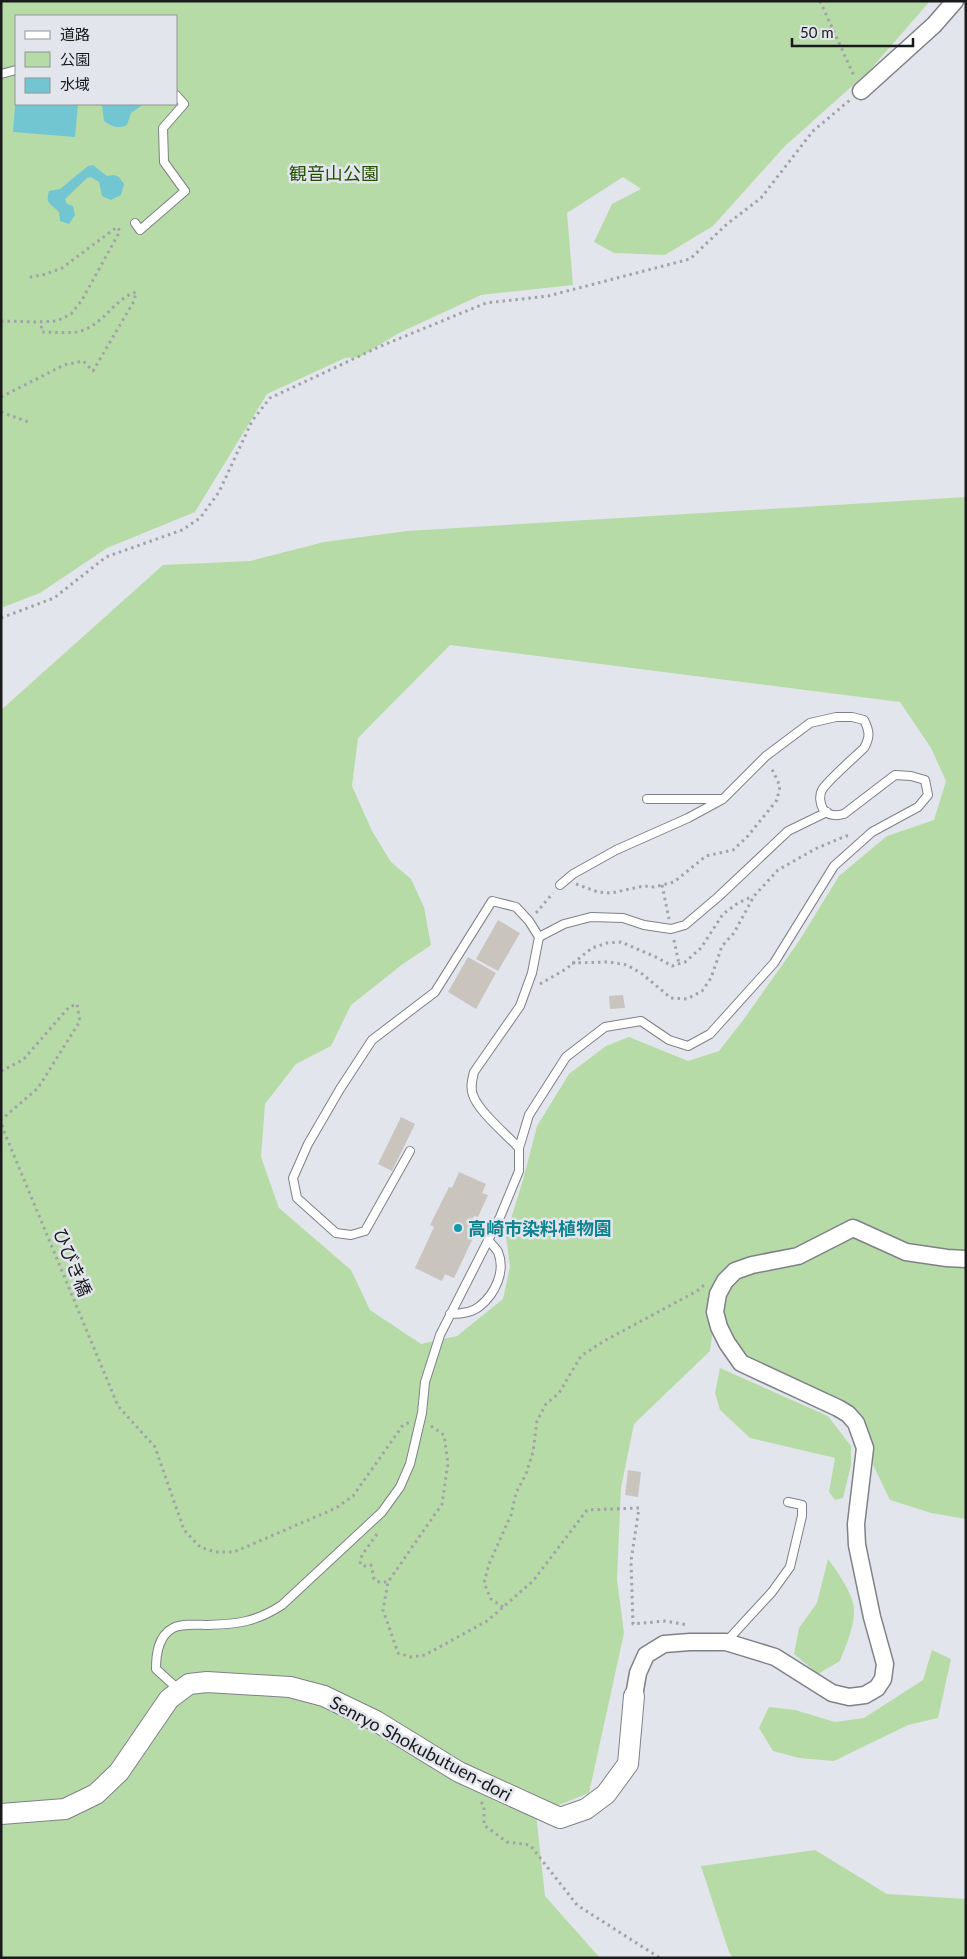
<svg xmlns="http://www.w3.org/2000/svg" width="967" height="1959" font-family="Lato,'Noto Sans JP',sans-serif">
<rect width="100%" height="100%" fill="#e3e5ec"/>
<!-- green -->
<g fill="#b7dba7" fill-rule="evenodd">
<path d="M1 1H930L870 70 785 146 713 226 665 255 614 253 594 242 612 204 641 189 623 177 567 213 573 285 481 295 399 333 360 357 345 358 267 394 195 512 107 548 40 593 1 608ZM16 16H176V104H16Z"/>
<path d="M966 497V1519L931 1513 890 1500 865 1448 856 1423 741 1363 715 1314 710 1351 634 1424 621 1488 617 1579 624 1633 589 1793 536 1814 545 1896 600 1958H1V710L163 565 250 561 324 542 407 531ZM450 645 900 702 931 748 946 781 934 820 887 836 839 876 799 941 744 1019 719 1051 688 1061 629 1037 606 1046 569 1074 537 1126 523 1180 506 1235 510 1267 503 1299 457 1336 421 1344 370 1310 351 1270 279 1208 261 1157 265 1104 296 1064 331 1046 351 1005 403 964 431 945 424 907 411 879 391 862 372 831 352 786 358 738Z"/>
<path d="M720 1368 828 1416 851 1446V1465L843 1498 835 1500 829 1492 835 1458 750 1438 720 1410 715 1393Z"/>
<path d="M828 1559C837 1571 852 1592 854 1608 855 1626 846 1645 840 1661L818 1674 794 1654 799 1628 817 1603Z"/>
<path d="M932 1650 951 1659 938 1718 908 1725 834 1761 799 1758 773 1751 759 1728 769 1707 795 1710 835 1722 864 1718 923 1680Z"/>
<path d="M815 1850 887 1894 966 1899V1958H733L729 1952 701 1866Z"/>
</g>
<!-- water -->
<g fill="#72c6d1">
<path d="M16 94V104H78L75 137 13 132Z"/>
<path d="M102 104H144L131 113 127 125C118 129 112 127 104 121Z"/>
<path d="M93 165 107 176 114 175 119 177 124 184 121 195 111 200 102 196 99 182 91 177 87 178 65 199 67 204 73 206 75 215 69 224 60 221 59 212C51 203 45 205 49 191L60 189 88 166Z"/>
</g>
<!-- building -->
<g fill="#cac4be">
<path d="M498 920 520 933 498 971 476 959Z"/>
<path d="M468 957 496 973 476 1009 448 992Z"/>
<path d="M623 995 625 1008 610 1009 609 996Z"/>
<path d="M401 1117 415 1124 392 1171 378 1164Z"/>
<path d="M459 1172 486 1184 482 1193 488 1195 478 1217 474 1216 467 1230 475 1234 454 1278 445 1274 442 1281 415 1268 434 1227 430 1225 449 1187 452 1188Z"/>
<path d="M628 1470 641 1472 638 1497 625 1495Z"/>
</g>
<g fill="none" stroke-linecap="round" stroke-linejoin="round">
<defs>
<g id="service">
<path d="M1 74 16 70"/>
<path d="M135 223 140 230 185 191 164 162 163 128 184 104 176 95"/>
<path d="M647 799H720"/>
<path d="M539 937 564 924 591 917 623 918 644 925 671 929 685 925 718 897 788 831 827 812"/>
<path d="M410 1151 365 1231 351 1235 336 1233 297 1198 293 1178 308 1144 340 1089 372 1040 435 992 492 901 516 907 529 921 539 937 532 973 520 1006 474 1072C472 1080 470 1088 473 1095 478 1111 507 1135 519 1148"/>
<path d="M450 1314C461 1314 472 1313 480 1306 495 1294 506 1271 498 1252 496 1248 491 1244 488 1240"/>
<path d="M726 1642 772 1592 790 1567 802 1516V1505L788 1502"/>
<path d="M179 1690 156 1669C156 1654 158 1636 173 1628 183 1623 198 1625 208 1625 238 1624 256 1622 282 1605L382 1512 400 1487 410 1464 422 1413 425 1382 440 1335 500 1217 519 1171V1148L529 1115 566 1057 605 1027 641 1021 669 1040 688 1046 710 1034 774 963 834 866 872 832 918 807 928 795 925 780 911 776 895 775 844 814C837 816 828 816 823 809 820 804 819 795 822 790 826 782 856 756 864 748 870 737 870 732 864 720L852 717H836L810 723 766 756 723 799 688 818 616 850 573 874 560 885"/>
</g>
<g id="minor">
<path d="M861 91 934 25 955 1"/>
<path d="M634 1696 638 1673 646 1655 664 1644 690 1642H726L775 1657 832 1693 849 1697 865 1695 877 1688 883 1679 885 1664 872 1617 857 1545 856 1524 865 1448 856 1423 848 1414 838 1408 741 1363 727 1343 719 1327 715 1312 718 1294 725 1281 735 1271 752 1265 798 1256 853 1228 906 1252 947 1258 966 1259"/>
</g>
<path id="tertiary" d="M1 1814 65 1809 96 1794 119 1772 169 1699 189 1684 207 1682 290 1687 324 1696 376 1721 459 1772 560 1818 586 1809 606 1794 628 1764 634 1696"/>
</defs>
<!-- service casing -->
<use href="#service" stroke="#7f8188" stroke-width="10"/>
<!-- minor casing -->
<use href="#minor" stroke="#7f8188" stroke-width="19"/>
<!-- tertiary casing -->
<use href="#tertiary" stroke="#7f8188" stroke-width="22"/>
<!-- path -->
<g stroke="#a1a3a8" stroke-width="3" stroke-dasharray="2.5 4" stroke-linecap="butt">
<path d="M820 1 854 76"/>
<path d="M1 321 37 322 57 321 71 314 82 300 120 231 117 227 62 268 46 274 26 278"/>
<path d="M1 397 64 365 83 361 93 371 134 301 136 292C114 299 104 324 81 331 72 334 52 332 42 332L41 322"/>
<path d="M1 412 31 423"/>
<path d="M1 618 54 598 106 557 182 530 200 518 219 492 252 421 270 398 381 346 486 303 548 296 690 259 727 224 761 198 813 131 850 100"/>
<path d="M576 884 598 892 611 893 644 886 654 887 674 882 706 856 733 850 747 837 777 800 780 786 771 767"/>
<path d="M662 885 669 919"/>
<path d="M536 913 553 893"/>
<path d="M674 940 679 964"/>
<path d="M572 963 609 962 627 965 641 973 671 998 687 999 702 991 711 978 722 946 734 933 754 896 778 870 815 849 846 836H851"/>
<path d="M540 984 566 969 592 948 607 943 621 942 658 958 672 966 685 962 701 948 723 914 738 903 753 896"/>
<path d="M1 1071 23 1060 69 1007 77 1004 80 1021 38 1088 1 1120 3 1129 118 1406 155 1447 184 1530 200 1547 215 1552H234L336 1508 353 1496 403 1425 410 1422"/>
<path d="M431 1426 444 1435 448 1463 442 1504 388 1582 383 1610 398 1653 411 1657 425 1655 487 1621 533 1581 587 1510 639 1508 631 1561 633 1624 665 1621 688 1625"/>
<path d="M377 1534 362 1555 360 1564 365 1566 371 1565 374 1579 379 1582H388"/>
<path d="M503 1607 491 1599 484 1583 489 1564 511 1515 516 1493 526 1474 533 1452 537 1421 546 1404 559 1393 581 1356 604 1341 697 1291 704 1285"/>
<path d="M481 1802 484 1806V1825L507 1842 530 1845 577 1905 660 1958"/>
</g>
<!-- service -->
<use href="#service" stroke="#fff" stroke-width="8"/>
<!-- minor -->
<use href="#minor" stroke="#fff" stroke-width="16"/>
<!-- tertiary -->
<use href="#tertiary" stroke="#fff" stroke-width="20"/>
</g>
<!-- markers -->
<circle fill="#0f9aa8" stroke="#e3e5ec" stroke-width="2" cx="458" cy="1228" r="5"/>
<g text-anchor="middle" dominant-baseline="central" stroke-width="5" stroke-linejoin="round" paint-order="stroke">
<!-- park labels -->
<g font-size="18" fill="#234f01" stroke="#e3e5ec">
<text x="334" y="173">観音山公園</text>
</g>
<!-- culture labels -->
<g font-size="18" font-weight="bold" fill="#0d838f" stroke="#e3e5ec" text-anchor="start">
<text x="468" y="1228">高崎市染料植物園</text>
</g>
<!-- street labels -->
<g font-size="18" fill="#191a1c" stroke="#e3e5ec">
<text transform="translate(73 1262) rotate(68)">ひびき橋</text>
<text transform="translate(421 1748) rotate(28)">Senryo Shokubutuen-dori</text>
</g>
</g>
<!-- border -->
<rect width="967" height="1959" fill="none" stroke="#191a1c" stroke-width="5"/>
<!-- legend -->
<rect x="15" y="15" width="162" height="90" fill="#e3e5ec" stroke="#929499"/>
<rect x="25" y="31" width="25" height="8" fill="#ffffff" stroke="#929499"/>
<text x="60" y="40" font-size="15" fill="#191a1c">道路</text>
<rect x="25" y="52" width="25" height="15" fill="#b7dba7" stroke="#929499"/>
<text x="60" y="65" font-size="15" fill="#191a1c">公園</text>
<rect x="25" y="78" width="25" height="15" fill="#72c6d1" stroke="#929499"/>
<text x="60" y="90" font-size="15" fill="#191a1c">水域</text>
<!-- scale -->
<path d="M792 38v8h121v-8" fill="none" stroke="#191a1c" stroke-width="2.5"/>
<text x="800" y="38" font-size="15" fill="#191a1c" stroke="#e3e5ec" stroke-width="4" paint-order="stroke">50 m</text>
</svg>
